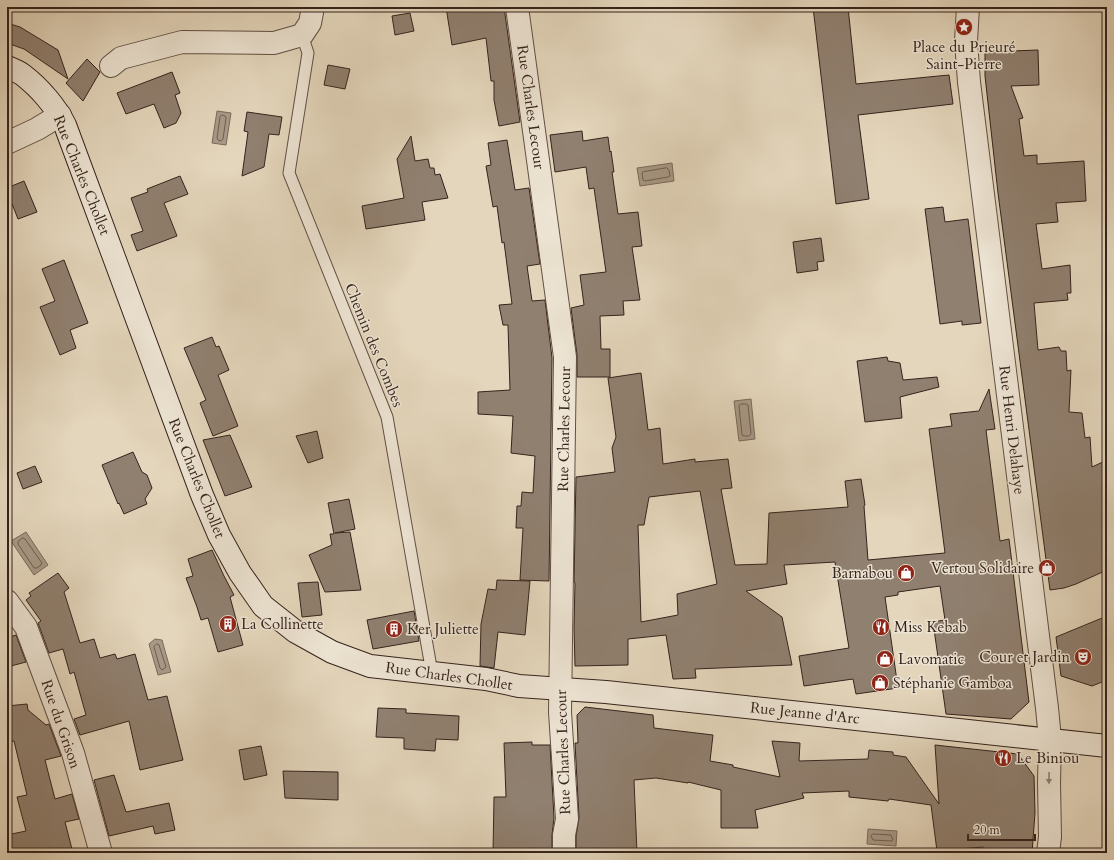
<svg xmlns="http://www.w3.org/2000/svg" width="1114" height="860" font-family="Cardo,serif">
<rect width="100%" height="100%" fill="#e4d6bc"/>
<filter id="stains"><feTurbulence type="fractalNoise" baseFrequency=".005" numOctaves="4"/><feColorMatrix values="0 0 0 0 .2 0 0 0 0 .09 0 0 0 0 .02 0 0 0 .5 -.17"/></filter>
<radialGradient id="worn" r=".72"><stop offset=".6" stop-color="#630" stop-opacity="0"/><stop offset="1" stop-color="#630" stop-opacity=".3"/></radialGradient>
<!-- water -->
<g fill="#a89986" stroke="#7a6a5c">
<path d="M217 111 231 113 226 145 212 143Z"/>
<path d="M672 163 674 181 640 186 637 168Z"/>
<path d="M751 399 755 439 739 441 734 401Z"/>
<path d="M26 532 48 565 34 575 11 541Z"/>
<path d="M155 639 162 640 171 672 158 675 149 644Z"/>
<path d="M868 829 897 831 896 846 867 844Z"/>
</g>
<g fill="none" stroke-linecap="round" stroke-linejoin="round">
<!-- shore -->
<g stroke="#6e5e52" stroke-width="1">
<path d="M222 115 225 116 226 118 223 139 221 141 218 140 217 138 220 117Z"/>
<path d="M667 168 669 170 670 176 668 177 645 181 643 180 642 173 643 172Z"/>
<path d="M741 404H746L748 405 751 434 749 436H744L742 435 739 406Z"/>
<path d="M23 538 25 539 42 563 41 565 37 568H34L18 544V542Z"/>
<path d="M157 644 159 645 166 667 162 670 160 668 154 647Z"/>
<path d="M873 834 891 835 893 840 891 841 873 840 871 836Z"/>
</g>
</g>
<!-- building -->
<g fill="#908070" stroke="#35231d" fill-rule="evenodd">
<path d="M446 7H504L520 122 499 126 494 100V81H491L486 38 452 45Z"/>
<path d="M813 7H848L856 84 949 75 953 104 858 115 869 199 836 204Z"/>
<path d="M410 13 414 31 395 35 392 16Z"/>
<path d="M7 23 20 27 58 50 68 79 24 49 7 43Z"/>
<path d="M1038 50 1039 85 1011 86 1023 118 1019 119 1024 156 1037 155V164L1084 161 1086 201 1056 203 1058 222 1036 224 1042 269 1070 265 1071 293H1067L1068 300 1034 303 1038 350 1059 347 1061 351H1066L1067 371 1071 370 1069 412 1082 413 1085 438 1090 437 1092 467 1107 460V570L1076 584 1064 588 1050 590 998 193 985 76V52Z"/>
<path d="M87 59 100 72 83 101 66 83Z"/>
<path d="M328 65 350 69 345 89 324 85Z"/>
<path d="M172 72 180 93 175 95 181 113 176 123 164 128 154 104 126 114 117 93Z"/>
<path d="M247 112 282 117 279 135 269 134 264 167 242 176 248 132 244 131Z"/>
<path d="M582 131 583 141 608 137 610 152 611 151 614 172H612L618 214 638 212 642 246 632 247 640 300 623 301 624 315 600 316 601 349H610V377H577V355L571 308 584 305 580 275 606 272 594 188 589 189 586 167 555 172 550 135Z"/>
<path d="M411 136 415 161 428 159 430 168H434L435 175 440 174 448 198 422 202 425 220 366 229 362 206 404 198 397 159Z"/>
<path d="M507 140 515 190 529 188 540 264 527 266 532 301 545 300 552 358 549 581 520 580 523 528H516L517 506H521L522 492 533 493 535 456 511 453 513 416 478 414V392L510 390 508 325H503L499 305 512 304 504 242 502 243 497 206 493 207 486 166 491 165 488 143Z"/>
<path d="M180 176 188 194 164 203 177 236 137 251 131 235 143 231 131 198 148 192 147 189Z"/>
<path d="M24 181 37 212 18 219 7 191V188Z"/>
<path d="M943 207 945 222 968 219 981 323 962 325V321L940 324 925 209Z"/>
<path d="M821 238 824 261 817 262 818 270 797 273 793 242Z"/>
<path d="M64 260 88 323 70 330 76 348 60 355 40 307 55 301 42 269Z"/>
<path d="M212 337 216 347 219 346 229 370 218 375 238 426 213 436 200 403 206 400 184 348Z"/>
<path d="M887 357 888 361 900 363 903 380 937 377 939 387 900 397 902 418 865 422 857 361Z"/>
<path d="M641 373 648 430 660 428 663 464 695 459V462L728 459 732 488 721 489 735 565 767 564 769 513 848 507 845 481 861 479 865 505 864 506 868 560 945 553 929 429 952 426 950 414 979 411 989 389 995 429 986 430 1000 541 1009 539 1029 702 1011 719 946 714 933 622 945 620 940 586 898 592V595L885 597 898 688 856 694 853 679 804 686 799 656 849 648 835 562 784 565 787 584 746 591 782 617 792 665 695 669 696 678 673 679 666 635 628 639V665L575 666 574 627 575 583 574 582 576 477 615 472 612 448 616 437 608 378ZM700 491 717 584 677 594 678 615 641 622 638 525H644L649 497Z"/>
<path d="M317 431 323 458 308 463 296 436Z"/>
<path d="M230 435 252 487 225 496 203 440Z"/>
<path d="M133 452 142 472 147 475 152 488 145 499 147 504 124 514 119 503 118 504 102 465Z"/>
<path d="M35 466 42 482 23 489 17 473Z"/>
<path d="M349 499 355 529 335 533 350 532 361 590 325 592 309 555 332 545 330 534H334L328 503Z"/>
<path d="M212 550 224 576 234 595 230 597 243 645 218 652 208 618 201 620 197 607 186 578 193 576 188 559Z"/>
<path d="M58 573 69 588 64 592 80 643 94 639 100 658 115 654 117 659 135 654 148 700 167 696 183 760 140 770 129 721 80 735 74 719 86 715 74 672 70 674 63 649 49 653 38 623 41 621 26 600 31 596 29 593Z"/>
<path d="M497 580 530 581 525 635 498 632 494 668 480 666 481 624 488 589 496 590Z"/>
<path d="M318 582 322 615 302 617 298 583Z"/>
<path d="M414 611 419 641 373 649 367 620Z"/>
<path d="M1107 616V680L1092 686 1061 676 1056 637Z"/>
<path d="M16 635 26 662 7 667V638Z"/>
<path d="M27 704 28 710 46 725 49 724 61 756 45 760 55 799 72 794 79 819 65 822 73 853H11L7 835 26 831 17 797 27 795 14 741 7 742V706Z"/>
<path d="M585 707 653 715 654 728 713 735 710 761 733 765V767L780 777 772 741 800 743 799 761 868 759 869 750 893 752V755L906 757 939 804 935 745 1018 754 1034 776 1035 813 1032 853H983V847L937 851 931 805 889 799 888 801 849 797V791L802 793 804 798 755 810 758 828H721V790L688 782V783L656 778 634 780 637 853H576V836L579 818 575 743H578L577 715Z"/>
<path d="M378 708 406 709V713L459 716 458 740 436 739 435 751 404 749V738L376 737Z"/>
<path d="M532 742V745H550L554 818 552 835V853H493L494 797H506L504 743Z"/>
<path d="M261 746 267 775 244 780 239 750Z"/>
<path d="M283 771 338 772V800L285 798Z"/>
<path d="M114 775 126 812 169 803 175 830 155 834 153 826 109 836 94 780Z"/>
</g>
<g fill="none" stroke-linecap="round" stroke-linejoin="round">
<defs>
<path id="lane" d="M302 35 308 53 289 173 387 417 432 673"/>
<g id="street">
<path d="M517 7 565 357 560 712 567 819 564 835V853"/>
<path d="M968 7 966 41 969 82 1047 708 1050 739 1049 783 1050 837 1048 853"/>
<path d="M111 66 121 58 182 42 274 43 302 35 310 23 313 7"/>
<path d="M7 143 37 129 60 115"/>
<path d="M7 601 26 627 73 753 101 853"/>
</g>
<path id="secondary" d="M7 67C12 69 19 72 23 75 40 88 56 107 65 125L202 495 219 535 240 573 263 606 296 632 332 652 370 666 486 679 519 686 606 692 1107 746"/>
</defs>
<!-- lane casing -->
<use href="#lane" stroke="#615045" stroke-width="13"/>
<!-- street casing -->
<use href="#street" stroke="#615045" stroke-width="24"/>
<!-- secondary casing -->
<use href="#secondary" stroke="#35231d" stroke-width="24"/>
<!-- lane -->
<use href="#lane" stroke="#ede4d3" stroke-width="11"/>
<!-- street -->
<use href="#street" stroke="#ede4d3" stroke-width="22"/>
<!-- secondary -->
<use href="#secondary" stroke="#ede4d3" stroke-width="22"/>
</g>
<!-- one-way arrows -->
<defs><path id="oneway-solid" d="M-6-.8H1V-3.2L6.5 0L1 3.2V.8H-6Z"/></defs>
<use fill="#918478" href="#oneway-solid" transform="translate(1049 778) rotate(91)"/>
<!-- icons -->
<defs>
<symbol id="sight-disc" viewBox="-11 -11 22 22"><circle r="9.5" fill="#8f2418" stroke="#ede4d3"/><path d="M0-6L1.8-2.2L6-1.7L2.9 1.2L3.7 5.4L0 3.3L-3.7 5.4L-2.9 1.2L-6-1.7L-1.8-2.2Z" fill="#fff"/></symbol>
<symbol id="shop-disc" viewBox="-11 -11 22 22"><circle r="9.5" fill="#8f2418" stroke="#ede4d3"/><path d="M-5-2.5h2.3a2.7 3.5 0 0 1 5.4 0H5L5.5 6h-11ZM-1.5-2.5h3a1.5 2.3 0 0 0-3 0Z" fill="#fff"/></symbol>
<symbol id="building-disc" viewBox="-11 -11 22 22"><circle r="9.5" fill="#8f2418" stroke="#ede4d3"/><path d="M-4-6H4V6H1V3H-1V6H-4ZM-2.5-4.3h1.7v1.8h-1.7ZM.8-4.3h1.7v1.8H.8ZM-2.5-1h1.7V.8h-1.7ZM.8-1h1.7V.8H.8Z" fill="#fff"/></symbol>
<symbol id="restaurant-disc" viewBox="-11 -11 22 22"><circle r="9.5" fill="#8f2418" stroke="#ede4d3"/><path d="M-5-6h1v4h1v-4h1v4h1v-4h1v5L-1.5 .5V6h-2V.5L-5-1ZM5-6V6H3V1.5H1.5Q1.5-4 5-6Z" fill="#fff"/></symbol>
<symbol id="theatre-disc" viewBox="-11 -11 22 22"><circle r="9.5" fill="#8f2418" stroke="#ede4d3"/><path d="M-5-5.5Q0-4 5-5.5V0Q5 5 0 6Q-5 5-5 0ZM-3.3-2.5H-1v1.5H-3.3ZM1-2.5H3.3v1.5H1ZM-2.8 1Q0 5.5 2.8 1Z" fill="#fff"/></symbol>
</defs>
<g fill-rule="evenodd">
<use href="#sight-disc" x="954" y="17" width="20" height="20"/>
<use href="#shop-disc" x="1037" y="558" width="20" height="20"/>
<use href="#shop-disc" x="896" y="563" width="20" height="20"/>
<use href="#building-disc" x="218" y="614" width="20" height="20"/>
<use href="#restaurant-disc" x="871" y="617" width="20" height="20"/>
<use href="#building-disc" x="384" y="619" width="20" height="20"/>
<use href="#theatre-disc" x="1073" y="647" width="20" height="20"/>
<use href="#shop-disc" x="875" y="649" width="20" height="20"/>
<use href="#shop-disc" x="870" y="673" width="20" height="20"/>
<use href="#restaurant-disc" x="993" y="748" width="20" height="20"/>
</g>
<g text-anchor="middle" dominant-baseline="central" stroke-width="3" stroke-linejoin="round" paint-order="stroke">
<!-- poi labels -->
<g font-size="15" fill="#35231d" stroke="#ede4d3" text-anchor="start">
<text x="964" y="47" text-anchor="middle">Place du Prieuré<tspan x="964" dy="17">Saint-Pierre</tspan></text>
<text x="1034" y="568" text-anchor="end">Vertou Solidaire</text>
<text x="893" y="573" text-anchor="end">Barnabou</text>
<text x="241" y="624">La Collinette</text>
<text x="894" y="627">Miss Kebab</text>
<text x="407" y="629">Ker Juliette</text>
<text x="1070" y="657" text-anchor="end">Cour et Jardin</text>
<text x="898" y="659">Lavomatic</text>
<text x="893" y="683">Stéphanie Gamboa</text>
<text x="1016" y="758">Le Biniou</text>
</g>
<!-- street labels -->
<g font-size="15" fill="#35231d" stroke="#ede4d3">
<text transform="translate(531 107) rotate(82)">Rue Charles Lecour</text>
<text transform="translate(82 175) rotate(68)">Rue Charles Chollet</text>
<text transform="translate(374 345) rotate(68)">Chemin des Combes</text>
<text transform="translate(564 429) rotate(-89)">Rue Charles Lecour</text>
<text transform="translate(1012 430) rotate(83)">Rue Henri Delahaye</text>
<text transform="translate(197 478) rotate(68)">Rue Charles Chollet</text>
<text transform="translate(449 676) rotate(8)">Rue Charles Chollet</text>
<text transform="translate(805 713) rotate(6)">Rue Jeanne d'Arc</text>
<text transform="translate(61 724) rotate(71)">Rue du Grison</text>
<text transform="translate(563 752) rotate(-92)">Rue Charles Lecour</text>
</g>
</g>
<!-- margin -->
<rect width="1114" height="860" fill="none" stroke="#e4d6bc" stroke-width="24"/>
<rect x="8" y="8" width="1098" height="844" fill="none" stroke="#35231d" stroke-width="2"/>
<rect x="12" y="12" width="1090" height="836" fill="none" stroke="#35231d"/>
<!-- scale -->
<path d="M968 834v6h67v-6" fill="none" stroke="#35231d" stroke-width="2"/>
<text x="974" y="834" font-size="12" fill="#35231d" stroke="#ede4d3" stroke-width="3" paint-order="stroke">20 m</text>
<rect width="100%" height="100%" filter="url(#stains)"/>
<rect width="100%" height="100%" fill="url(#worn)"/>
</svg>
